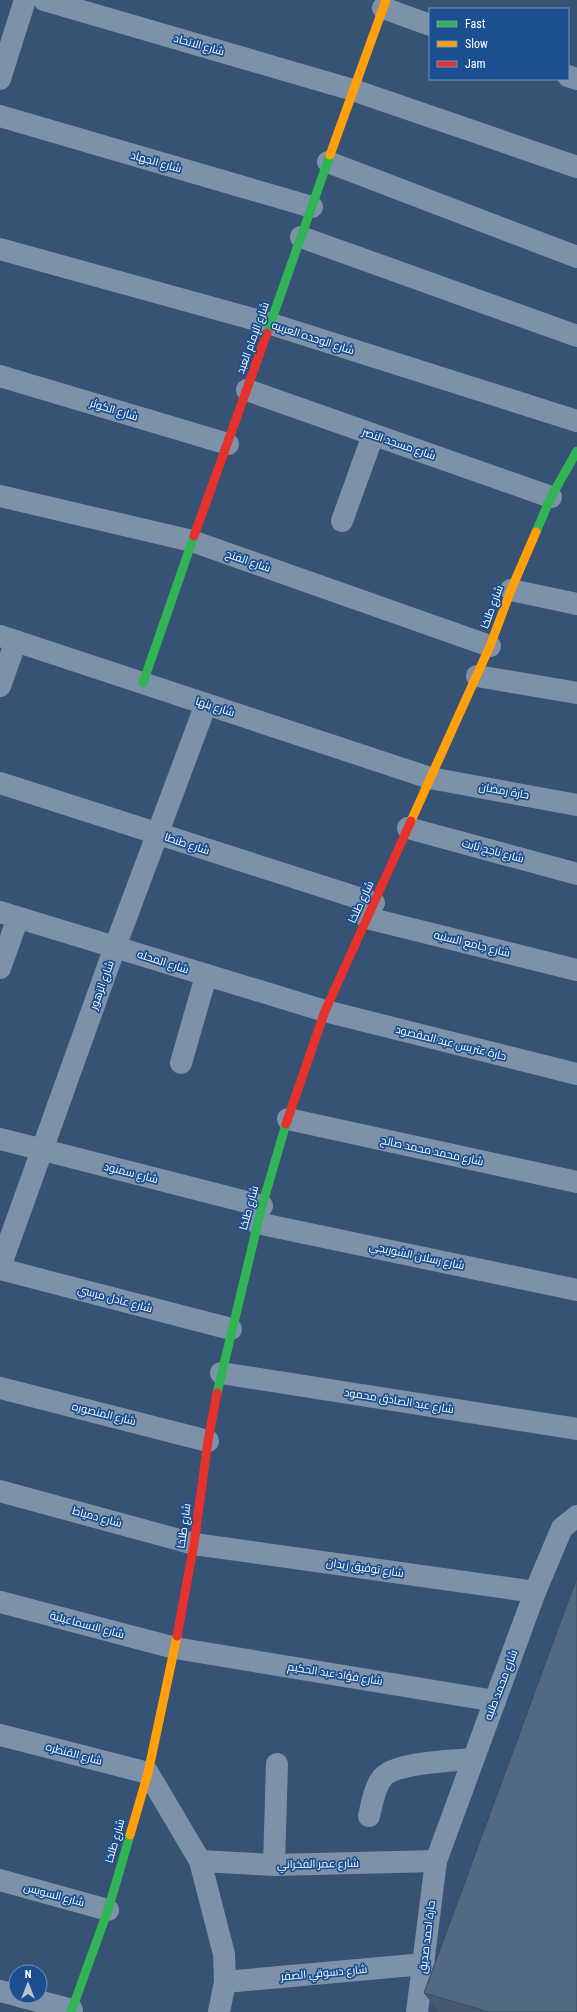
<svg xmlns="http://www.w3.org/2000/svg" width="577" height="2012" font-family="'Roboto Condensed',Cairo,sans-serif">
<rect width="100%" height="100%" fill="#365274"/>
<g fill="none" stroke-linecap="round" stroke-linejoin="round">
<!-- street -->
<g stroke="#7d92a8" stroke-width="22">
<path d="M44 0 353 90 577 167"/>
<path d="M383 8 430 25"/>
<path d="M568 76 577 79"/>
<path d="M0 79 25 0"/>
<path d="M0 116 312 207"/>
<path d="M328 162 577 257"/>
<path d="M301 237 577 336"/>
<path d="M0 249 271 324 577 421"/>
<path d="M0 376 228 444"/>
<path d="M247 390 551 497"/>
<path d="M0 496 192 541 490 646"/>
<path d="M342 521 373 435"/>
<path d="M511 590 577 604"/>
<path d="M0 636 430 778 577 805"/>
<path d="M477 676 577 693"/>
<path d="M0 686 16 641"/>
<path d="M0 783 374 903"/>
<path d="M408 828 577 874"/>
<path d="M0 912 325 1011 577 1074"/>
<path d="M367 918 577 970"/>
<path d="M0 968 18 918"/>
<path d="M181 1063 206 976"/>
<path d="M288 1119 577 1182"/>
<path d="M0 1139 262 1206"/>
<path d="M257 1223 577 1290"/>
<path d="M0 1267 115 947 206 704"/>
<path d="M0 1269 231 1329"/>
<path d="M221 1373 577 1429"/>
<path d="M0 1388 208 1441"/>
<path d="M0 1491 194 1544 535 1592"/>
<path d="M0 1602 175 1648 495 1701"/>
<path d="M0 1735 148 1773 200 1861 224 1954 225 1982 219 2012"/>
<path d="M369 1816C372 1804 374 1789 382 1778 395 1762 451 1761 472 1759"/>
<path d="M200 1861 274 1865 436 1861"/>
<path d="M274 1865 277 1764"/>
<path d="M0 1880 108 1910"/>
<path d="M225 1982 424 1964"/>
<path d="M0 1991 16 1995"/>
<path d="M19 1996 72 2010"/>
<path d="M417 2012 436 1861 535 1592 562 1528 577 1516"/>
</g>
<!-- fast -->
<g stroke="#30b455" stroke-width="9">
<path d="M267 333 330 155"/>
<path d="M536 532 551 497 577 451"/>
<path d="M143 683 194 536"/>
<path d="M217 1393 262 1206 286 1124"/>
<path d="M71 2012 108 1910 130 1835"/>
</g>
<!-- slow -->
<g stroke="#ff9f0a" stroke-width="9">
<path d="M330 155 386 0"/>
<path d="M411 821 490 646 511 590 536 532"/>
<path d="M130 1835 148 1773 177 1636"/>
</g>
<!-- jam -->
<g stroke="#e5322d" stroke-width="9">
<path d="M194 536 267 333"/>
<path d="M286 1124 325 1011 411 821"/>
<path d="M177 1636 194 1544 208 1441 217 1393"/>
</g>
</g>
<!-- wall -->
<path fill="#475a72" d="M424 1993 577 2012H439L437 2011Z"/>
<!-- building -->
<path fill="#526984" stroke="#394a5c" d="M577 1577V2012H489L424 1993Z"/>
<g text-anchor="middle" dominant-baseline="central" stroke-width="3.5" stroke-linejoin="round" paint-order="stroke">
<!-- street labels -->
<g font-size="11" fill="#fff" stroke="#1b4f8f">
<text transform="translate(199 45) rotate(16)">شارع الاتحاد</text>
<text transform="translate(156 162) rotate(16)">شارع الجهاد</text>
<text transform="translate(253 338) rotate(-70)">شارع الإمام العبد</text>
<text transform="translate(313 338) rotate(18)">شارع الوحده العربيه</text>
<text transform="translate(114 410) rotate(17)">شارع الكوثر</text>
<text transform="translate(399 444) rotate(19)">شارع مسجد النصر</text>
<text transform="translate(248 561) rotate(19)">شارع الفتح</text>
<text transform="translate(492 607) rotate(-70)">شارع طلخا</text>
<text transform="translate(215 707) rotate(18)">شارع بنها</text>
<text transform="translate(504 791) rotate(10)">حارة رمضان</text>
<text transform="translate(187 844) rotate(18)">شارع طنطا</text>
<text transform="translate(493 851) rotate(15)">شارع ناجح ثابت</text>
<text transform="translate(361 902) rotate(-65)">شارع طلخا</text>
<text transform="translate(472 944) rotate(14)">شارع جامع السنيه</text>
<text transform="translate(163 962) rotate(18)">شارع المحله</text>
<text transform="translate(102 985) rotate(-70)">شارع الزهور</text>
<text transform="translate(451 1043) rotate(14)">حارة عتريس عبد المقصود</text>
<text transform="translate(432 1151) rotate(12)">شارع محمد محمد صالح</text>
<text transform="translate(131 1173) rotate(14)">شارع سمنود</text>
<text transform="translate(249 1208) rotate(-75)">شارع طلخا</text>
<text transform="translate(417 1256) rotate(12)">شارع رسلان الشوربجي</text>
<text transform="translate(115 1299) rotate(15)">شارع عادل مرسي</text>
<text transform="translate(399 1401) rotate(9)">شارع عبد الصادق محمود</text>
<text transform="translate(104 1414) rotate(14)">شارع المنصوره</text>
<text transform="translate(97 1517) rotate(15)">شارع دمياط</text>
<text transform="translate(184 1526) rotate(-82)">شارع طلخا</text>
<text transform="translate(365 1568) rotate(8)">شارع توفيق زيدان</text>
<text transform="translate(87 1625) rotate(15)">شارع الاسماعيلية</text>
<text transform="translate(335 1674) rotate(9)">شارع فؤاد عبد الحكيم</text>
<text transform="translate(501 1685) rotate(-69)">شارع محمد طلبه</text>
<text transform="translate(74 1754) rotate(15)">شارع القنطره</text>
<text transform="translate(115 1841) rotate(-74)">شارع طلخا</text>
<text transform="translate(318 1864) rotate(-1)">شارع عمر الفخراني</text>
<text transform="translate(54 1895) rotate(15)">شارع السويس</text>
<text transform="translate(427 1937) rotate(-83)">حارة احمد صديق</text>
<text transform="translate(324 1973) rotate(-5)">شارع دسوقي الصقر</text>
</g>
</g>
<!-- legend -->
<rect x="429" y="8" width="140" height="72" fill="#1b4f8f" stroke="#7695bc"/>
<rect x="437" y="21" width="20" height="6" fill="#30b455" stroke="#7695bc"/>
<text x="465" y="28" font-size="12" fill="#ffffff">Fast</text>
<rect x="437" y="41" width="20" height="6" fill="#ff9f0a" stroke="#7695bc"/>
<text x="465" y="48" font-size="12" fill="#ffffff">Slow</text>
<rect x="437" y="61" width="20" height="6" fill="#e5322d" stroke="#7695bc"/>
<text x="465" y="68" font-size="12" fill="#ffffff">Jam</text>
<!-- north arrow -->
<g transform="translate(28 1984)"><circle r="19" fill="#1b4f8f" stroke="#7695bc"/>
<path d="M0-3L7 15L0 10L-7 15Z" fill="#b9c2ce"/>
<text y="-6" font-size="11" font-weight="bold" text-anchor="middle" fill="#ffffff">N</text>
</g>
</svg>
